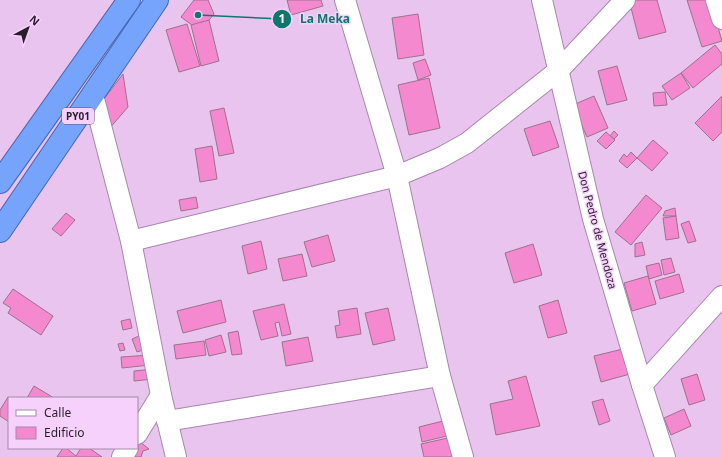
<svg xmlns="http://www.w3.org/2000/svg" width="722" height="457" font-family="'Noto Sans',sans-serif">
<rect width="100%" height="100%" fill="#e8c4ee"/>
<!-- building -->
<g fill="#f589cf" stroke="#9e718d">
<path d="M194 0H208L214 14 200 31 181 17Z"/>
<path d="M287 0H321L323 6 291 15Z"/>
<path d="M629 0H657L666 32 639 39Z"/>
<path d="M687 0H710L722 41 702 47Z"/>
<path d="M418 14 424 55 398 59 392 18Z"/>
<path d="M209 20 219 61 201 66 191 25Z"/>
<path d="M187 24 200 66 179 72 166 30Z"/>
<path d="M715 45 722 54V64L693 88 681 73Z"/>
<path d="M425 59 431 75 418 80 413 63Z"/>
<path d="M617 66 627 100 607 105 598 71Z"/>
<path d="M681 73 690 88 672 100 662 86Z"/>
<path d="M123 74 128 107 108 130 104 99Z"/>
<path d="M429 78 440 128 409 135 398 85Z"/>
<path d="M665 92 667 105 654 106 653 93Z"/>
<path d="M594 96 608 128 587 137 573 105Z"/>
<path d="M722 96V132L713 141 695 123Z"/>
<path d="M224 108 234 153 219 156 210 111Z"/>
<path d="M550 121 559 147 533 156 524 129Z"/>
<path d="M614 131 618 135 614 139 610 136Z"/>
<path d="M606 132 615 140 606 149 597 141Z"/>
<path d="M653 140 668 153 652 171 637 158Z"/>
<path d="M212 146 217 179 200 182 195 149Z"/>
<path d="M631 152 637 158 627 168 619 161 624 154 627 157Z"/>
<path d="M646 195 662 208 631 245 615 232Z"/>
<path d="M196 197 198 208 181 211 179 200Z"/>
<path d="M675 208 676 216H663L665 211Z"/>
<path d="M66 213 75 220 61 236 52 229Z"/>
<path d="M676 216 679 238 666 240 663 218Z"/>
<path d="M689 221 696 241 688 243 681 224Z"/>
<path d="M328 235 335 261 312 267 304 242Z"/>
<path d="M261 241 267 269 248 274 242 246Z"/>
<path d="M642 242 645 255 635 257V244Z"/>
<path d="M533 244 542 275 514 283 505 253Z"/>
<path d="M302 254 307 276 283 281 278 259Z"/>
<path d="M671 258 675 272 664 275 661 260Z"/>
<path d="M659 263 662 275 649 279 646 266Z"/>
<path d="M679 274 684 292 660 299 655 281Z"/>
<path d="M648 276 656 304 632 311 624 283Z"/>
<path d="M13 289 53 316 41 335 8 313 11 308 3 303Z"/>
<path d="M221 300 226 322 183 333 177 311Z"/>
<path d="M558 300 567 333 548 338 539 306Z"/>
<path d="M284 304 291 334 282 336 279 322 275 323 278 336 261 340 253 311Z"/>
<path d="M357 308 361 334 337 338 335 326 340 325 338 311Z"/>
<path d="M388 308 395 340 373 345 365 313Z"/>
<path d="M130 319 132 328 123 330 121 321Z"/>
<path d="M238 331 242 354 232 355 228 333Z"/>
<path d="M144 334 149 348 137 352 132 339Z"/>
<path d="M221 335 226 352 209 356 205 340Z"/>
<path d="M308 337 313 361 286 366 282 342Z"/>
<path d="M204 341 206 355 176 359 174 345Z"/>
<path d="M123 343 125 350 120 351 118 344Z"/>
<path d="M623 349 630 374 601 382 594 356Z"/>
<path d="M150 355V365L122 368 121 357Z"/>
<path d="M153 369V379L134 381V371Z"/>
<path d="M697 374 705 400 689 405 681 379Z"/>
<path d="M526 376 540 426 496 435 490 404 513 399 508 381Z"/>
<path d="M34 386 54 398H27Z"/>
<path d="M8 397 9 398V422L0 416V410Z"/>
<path d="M603 399 610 421 599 425 592 402Z"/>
<path d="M684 409 691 426 671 435 664 418Z"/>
<path d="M443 421 447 436 422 442 419 427Z"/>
<path d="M452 437 457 457H424L421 444Z"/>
<path d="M140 442 149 449 143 451 141 457H129Z"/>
<path d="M63 448H66L76 456 81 448H89L102 457H57Z"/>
</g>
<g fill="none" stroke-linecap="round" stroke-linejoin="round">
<defs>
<g id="minor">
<path d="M345 0 397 176 440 376 463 457"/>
<path d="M542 0 593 219 642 385 665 457"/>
<path d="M716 0 722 19"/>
<path d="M93 95 131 241 161 395 176 457"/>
<path d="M131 241 397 176 440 158 467 143 559 70 625 0"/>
<path d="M642 385 722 296"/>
<path d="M167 421 440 376"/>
<path d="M137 434 161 395"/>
<path d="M122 457 128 448"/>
</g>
<g id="trunk">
<path d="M0 182 129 0"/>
<path d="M0 231 157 0"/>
</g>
</defs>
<!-- minor casing -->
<use href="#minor" stroke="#a987ae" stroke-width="22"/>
<!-- trunk casing -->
<use href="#trunk" stroke="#4566b3" stroke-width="24"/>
<!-- minor -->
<use href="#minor" stroke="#fff" stroke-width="20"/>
<!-- trunk -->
<use href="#trunk" stroke="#76a4fc" stroke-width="22"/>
</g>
<g text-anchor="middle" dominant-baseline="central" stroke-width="3" stroke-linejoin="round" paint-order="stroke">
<!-- shield labels -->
<rect fill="#f6d1fb" stroke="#67536a" stroke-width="1" x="62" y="108" width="32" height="16" rx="3"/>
<g font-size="10" font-weight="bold" fill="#2a1d2c">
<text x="78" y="116">PY01</text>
</g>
<!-- street labels -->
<g font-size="11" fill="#2a1d2c" stroke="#f6d1fb">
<text transform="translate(598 230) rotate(75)">Don Pedro de Mendoza</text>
</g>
</g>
<!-- callouts -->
<path fill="none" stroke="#0f766e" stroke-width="1.5" d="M198 15L282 19"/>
<g fill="#0f766e" stroke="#f6d1fb" stroke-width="1.5">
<circle cx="198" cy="15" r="4"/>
<circle cx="282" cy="19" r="10"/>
</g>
<g font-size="12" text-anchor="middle" font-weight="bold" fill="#fff">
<text x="282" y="23">1</text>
</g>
<g font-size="12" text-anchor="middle" font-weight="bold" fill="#0f766e" stroke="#f6d1fb" stroke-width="3" stroke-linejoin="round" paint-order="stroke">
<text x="325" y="23">La Meka</text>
</g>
<!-- legend -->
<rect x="8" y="397" width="130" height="52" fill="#f6d1fb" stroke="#a489a8"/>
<rect x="16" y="410" width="20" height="6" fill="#ffffff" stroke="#a489a8"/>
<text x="44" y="417" font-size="12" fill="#2a1d2c">Calle</text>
<rect x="16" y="427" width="20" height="12" fill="#f589cf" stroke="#a489a8"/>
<text x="44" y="437" font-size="12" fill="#2a1d2c">Edificio</text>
<!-- north arrow -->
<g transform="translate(28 28) rotate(41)" stroke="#f6d1fb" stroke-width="3" paint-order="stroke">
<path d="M0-3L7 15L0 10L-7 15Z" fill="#2a1d2c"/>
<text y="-6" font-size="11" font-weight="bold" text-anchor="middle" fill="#2a1d2c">N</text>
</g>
</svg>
